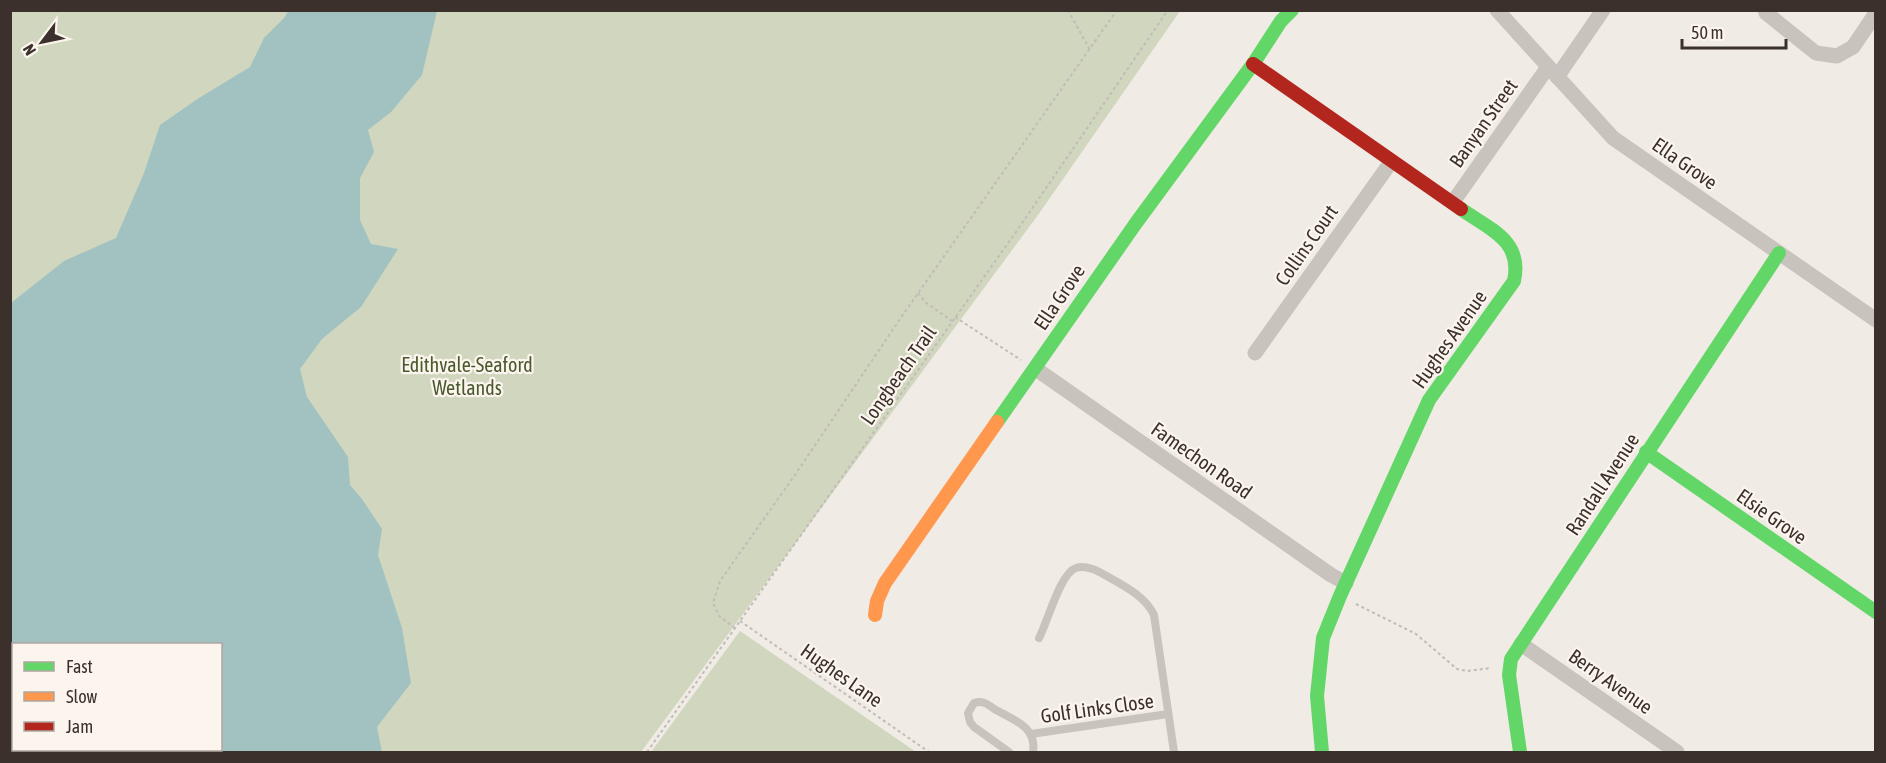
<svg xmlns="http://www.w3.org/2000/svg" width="1886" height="763" font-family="'Asap Condensed',sans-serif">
<rect width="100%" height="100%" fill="#f0ebe5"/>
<!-- green -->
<g fill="#d1d6bf" fill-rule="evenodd">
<path d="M10 11H1180L1038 215 641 752H11ZM14 644H220V750H14Z"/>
<path d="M740 631 916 752H651Z"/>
</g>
<!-- water -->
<path fill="#a1c2c1" d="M289 10 437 11 422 75 391 112 368 130 374 152 360 178V220L371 244 398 249 361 307 322 339 300 369 307 397 348 457 350 485 362 499 382 529 378 555 402 628 411 683 377 727 382 752H11V697L13 696 14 750H220V644H14L13 655H11V303L64 261 116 238 144 173 160 125 199 98 250 67 264 38 284 18Z"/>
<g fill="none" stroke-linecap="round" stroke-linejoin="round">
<!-- path -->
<g stroke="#c2bbb6" stroke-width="2" stroke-dasharray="3 3" stroke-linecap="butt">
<path d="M1068 10 1090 50"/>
<path d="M918 293 925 302 952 321"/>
<path d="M955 317 1021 360"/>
<path d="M1356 604 1416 634 1457 669 1467 671 1491 668"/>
<path d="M740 621 929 752"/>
<path d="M735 628 719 616 713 603 720 581 797 472 902 316 1117 10"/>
<path d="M647 752 1016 232 1168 10"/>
</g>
<!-- lane -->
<g stroke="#c9c3be" stroke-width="8">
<path d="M1039 638C1047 624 1060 573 1076 568 1088 564 1101 573 1112 579 1128 588 1146 598 1154 615L1174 752"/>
<path d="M1031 734 1168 714"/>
<path d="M1009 752 974 727 970 722 968 713 974 703C984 700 988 705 996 710 1014 720 1037 727 1033 752"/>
</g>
<!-- street -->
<g stroke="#c9c3be" stroke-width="15">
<path d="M1497 10 1613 138 1876 320"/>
<path d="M1765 10 1766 13 1816 53 1837 56 1853 47 1876 13"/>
<path d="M1557 77 1603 10"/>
<path d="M1453 202 1548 67"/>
<path d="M1255 353 1391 162"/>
<path d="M1036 369 1331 575 1346 583"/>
<path d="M1521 644 1677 752"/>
</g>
<!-- fast -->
<g stroke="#63d668" stroke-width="14">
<path d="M997 422 1136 223 1253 64 1281 21 1292 10"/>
<path d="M1646 452 1876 612"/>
<path d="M1322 752 1317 696 1323 638 1340 596 1429 400 1514 281C1523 240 1489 229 1461 209"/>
<path d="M1520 752 1509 675 1511 659 1779 253"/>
</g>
<!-- slow -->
<path stroke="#ff974d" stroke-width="14" d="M875 615 877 601 885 583 997 422"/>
<!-- jam -->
<path stroke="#b3261e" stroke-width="14" d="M1253 64 1461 209"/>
</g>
<g text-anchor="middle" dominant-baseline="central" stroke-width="4.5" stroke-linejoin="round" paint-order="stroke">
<!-- street labels -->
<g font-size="20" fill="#3b302b" stroke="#fbf5ee">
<text transform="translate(1483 123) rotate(-55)">Banyan Street</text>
<text transform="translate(1685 163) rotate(35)">Ella Grove</text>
<text transform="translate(1306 245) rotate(-55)">Collins Court</text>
<text transform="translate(1059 297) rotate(-56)">Ella Grove</text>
<text transform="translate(1449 339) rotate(-55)">Hughes Avenue</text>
<text transform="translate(898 375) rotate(-55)">Longbeach Trail</text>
<text transform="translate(1202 460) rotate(35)">Famechon Road</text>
<text transform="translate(1602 484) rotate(-57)">Randall Avenue</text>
<text transform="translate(1772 516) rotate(35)">Elsie Grove</text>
<text transform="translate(842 675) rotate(35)">Hughes Lane</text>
<text transform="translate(1611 681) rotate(35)">Berry Avenue</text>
<text transform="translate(1097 708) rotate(-8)">Golf Links Close</text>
</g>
<!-- park labels -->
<g font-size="20" fill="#4a5a2e" stroke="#fbf5ee">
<text x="467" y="364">Edithvale-Seaford<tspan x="467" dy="23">Wetlands</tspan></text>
</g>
</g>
<!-- border -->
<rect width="1886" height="763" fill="none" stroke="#3b302b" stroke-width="24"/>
<!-- legend -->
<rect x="12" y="643" width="210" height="108" fill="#fbf5ee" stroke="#aea6a0" stroke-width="1.5"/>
<rect x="24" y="662" width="30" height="9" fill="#63d668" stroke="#aea6a0" stroke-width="1.5"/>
<text x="66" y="673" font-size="18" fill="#3b302b">Fast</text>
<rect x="24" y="692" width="30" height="9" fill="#ff974d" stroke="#aea6a0" stroke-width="1.5"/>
<text x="66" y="703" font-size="18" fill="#3b302b">Slow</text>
<rect x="24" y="722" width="30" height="9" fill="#b3261e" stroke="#aea6a0" stroke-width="1.5"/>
<text x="66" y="733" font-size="18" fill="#3b302b">Jam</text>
<!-- north arrow -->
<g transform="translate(42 42) rotate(238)" stroke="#fbf5ee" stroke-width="4.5" paint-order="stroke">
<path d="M0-4.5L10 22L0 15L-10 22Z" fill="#3b302b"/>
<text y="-9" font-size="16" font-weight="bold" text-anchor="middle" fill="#3b302b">N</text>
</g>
<!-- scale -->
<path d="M1682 39v9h104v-9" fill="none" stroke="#3b302b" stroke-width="3"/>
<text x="1691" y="39" font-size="18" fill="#3b302b" stroke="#fbf5ee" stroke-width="4.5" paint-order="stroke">50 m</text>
</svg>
